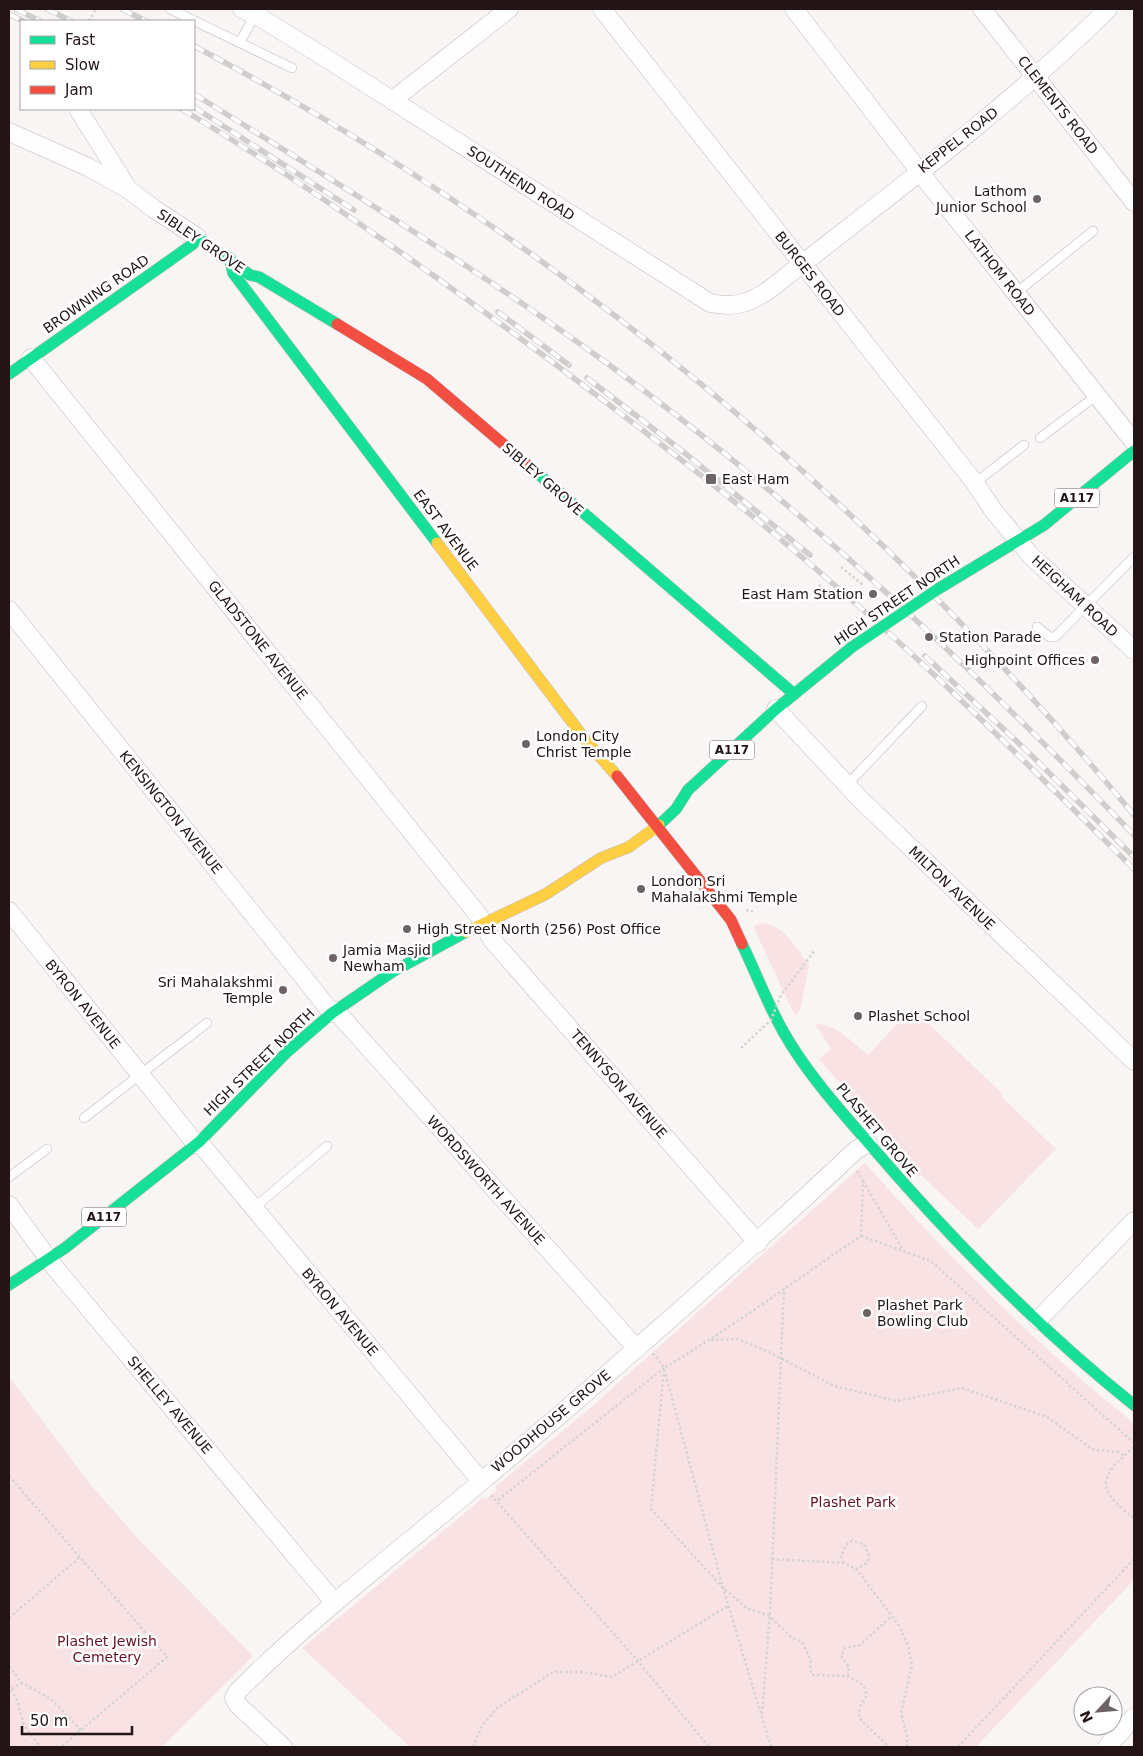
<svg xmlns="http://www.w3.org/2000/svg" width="1143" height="1756" font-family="'DejaVu Sans',sans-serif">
<rect width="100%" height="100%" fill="#faf5f5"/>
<!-- green -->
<g fill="#f9e2e4">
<path d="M761 923C784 925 797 948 809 966L800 1010 795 1016 753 926Z"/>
<path d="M912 1008 1003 1094 1001 1096 1056 1149 978 1229 921 1175 919 1177 819 1059 831 1049 815 1024C836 1023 853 1043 868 1055Z"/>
<path d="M865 1163C948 1256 1037 1346 1134 1423V1580L976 1747H410L302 1648 483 1498 486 1499 496 1491V1486L588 1410Z"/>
<path d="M10 1378 91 1485 141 1542 253 1656 162 1747H9Z"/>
</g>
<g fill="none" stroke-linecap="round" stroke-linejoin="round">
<defs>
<g id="lane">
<path d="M170 9 292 68"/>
<path d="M240 42 255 15"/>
<path d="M1016 293 1093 231"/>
<path d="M1040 438 1097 395"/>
<path d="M975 483 1024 445"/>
<path d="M1037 627 1050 637H1055L1134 557"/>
<path d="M847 785 922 706"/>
<path d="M84 1118 207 1023"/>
<path d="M9 1177 47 1149"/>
<path d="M254 1208 327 1146"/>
</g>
<g id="street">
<path d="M242 9 261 18 329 60 710 303C735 308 747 304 769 290 884 199 1004 112 1108 9"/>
<path d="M602 9 975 483 993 510 1031 556 1134 650"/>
<path d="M794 9 926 180 1134 442"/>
<path d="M982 9 1134 202"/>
<path d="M394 102 399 95 509 9"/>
<path d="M78 109 128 189 154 209 197 237"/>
<path d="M9 132 88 167 128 189"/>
<path d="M31 358 479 916 492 940 758 1243"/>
<path d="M9 610 332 1013"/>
<path d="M776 709 860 799 1134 1061"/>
<path d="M9 911 196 1144"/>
<path d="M336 1011 637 1349"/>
<path d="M199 1142 481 1481"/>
<path d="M9 1205 56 1269 334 1602"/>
<path d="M1038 1320 1134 1221"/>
<path d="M283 1747 238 1705 234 1698 238 1691C314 1615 400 1550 482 1481 610 1373 735 1264 856 1150L868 1143"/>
<path d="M1107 1747 1134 1717"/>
</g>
<g id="fast">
<path d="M230 258 233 273 437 543"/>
<path d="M9 374 193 244 197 237 250 275 259 277 337 324"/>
<path d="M536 472 794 694"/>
<path d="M938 589 1044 525 1134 451"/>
<path d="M659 825 676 809 688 790 776 709 852 647"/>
<path d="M742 944C756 973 768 1005 784 1033 808 1075 841 1111 872 1147 952 1240 1039 1329 1134 1405"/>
<path d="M9 1285 65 1248 199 1142 287 1052 332 1013 392 972 466 932"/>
</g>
<g id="slow">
<path d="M437 543 587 742 617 776"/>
<path d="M466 932 546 894 601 858 629 847 659 825"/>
</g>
<g id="jam">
<path d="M337 324 427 379 536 472"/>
<path d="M617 776 731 920 742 944"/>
</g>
</defs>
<!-- lane casing -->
<use href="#lane" stroke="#c1b8b8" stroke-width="10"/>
<!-- street casing -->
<use href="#street" stroke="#c1b8b8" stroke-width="19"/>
<!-- fast casing -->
<use href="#fast" stroke="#c1b8b8" stroke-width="12"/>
<!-- slow casing -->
<use href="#slow" stroke="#c1b8b8" stroke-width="12"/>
<!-- jam casing -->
<use href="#jam" stroke="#c1b8b8" stroke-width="12"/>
<!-- path -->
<g stroke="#d6d3d3" stroke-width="2.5" stroke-dasharray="2.5 2.5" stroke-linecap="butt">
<path d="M89 21 96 9"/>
<path d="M841 567 863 585"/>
<path d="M819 585 836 602"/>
<path d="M746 910 755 912"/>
<path d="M863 1181 903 1250"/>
<path d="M861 1236 931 1261 1134 1443"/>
<path d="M711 1340 738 1339 769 1352 834 1386 897 1401 962 1388 1047 1417 1094 1450 1119 1452 1124 1456"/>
<path d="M653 1353 664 1368C732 1328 795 1280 861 1236L863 1181 857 1171"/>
<path d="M1134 1447C1098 1478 1095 1488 1134 1518"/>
<path d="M9 1476 167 1657 61 1747"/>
<path d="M491 1495 637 1660 709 1747"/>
<path d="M498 1500 664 1368"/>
<path d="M772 1559 844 1563 856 1569 898 1624 908 1645 912 1666 901 1713 907 1736V1747"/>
<path d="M844 1563 841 1557 846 1545 852 1541 864 1544 869 1556 867 1563 856 1569"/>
<path d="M9 1618 80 1557"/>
<path d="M9 1666 22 1683 51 1699 81 1730"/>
<path d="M848 1676 849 1667 841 1656 845 1648 860 1645 892 1616"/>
<path d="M9 1685 17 1700 24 1725 40 1747"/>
<path d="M12 1689 21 1683"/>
<path d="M762 1714 770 1612 784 1288"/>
<path d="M473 1747 482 1726 497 1708 553 1672H583L612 1677 728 1606"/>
<path d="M771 1747 723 1588 664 1368 651 1509 723 1588 747 1608 769 1616 791 1637 802 1642 811 1660 810 1669 812 1675 848 1676 860 1683 866 1690V1697L860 1707 859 1718 889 1747"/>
<path d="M958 1747 1134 1559"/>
</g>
<!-- lane -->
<use href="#lane" stroke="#fefefe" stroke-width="9"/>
<!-- street -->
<use href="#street" stroke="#fefefe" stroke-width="18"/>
<!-- fast -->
<use href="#fast" stroke="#16e098" stroke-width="11"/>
<!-- slow -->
<use href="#slow" stroke="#ffcf43" stroke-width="11"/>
<!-- jam -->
<use href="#jam" stroke="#f24e42" stroke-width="11"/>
<defs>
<g id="rail">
<path d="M16 9 40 21"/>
<path d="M47 9 71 21"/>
<path d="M122 9 146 21"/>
<path d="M9 14 23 21"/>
<path d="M194 46C556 237 872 501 1134 815"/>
<path d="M194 94C365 200 537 305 695 430 852 553 995 692 1134 835"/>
<path d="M194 107 354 210"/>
<path d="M182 109C308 185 428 270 547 358 643 430 740 503 831 582 937 673 1035 772 1134 869"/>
<path d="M498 312 569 365"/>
<path d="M587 378 681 450 810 555"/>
<path d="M925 656 1025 749 1134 857"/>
</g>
</defs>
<!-- rail casing -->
<use href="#rail" stroke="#d0cdcd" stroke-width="5.5"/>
<!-- rail -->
<use href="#rail" stroke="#fff" stroke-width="4" stroke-dasharray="11" stroke-linecap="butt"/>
<defs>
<path id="fast-bridge" d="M852 647 938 589"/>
</defs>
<!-- fast-bridge casing -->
<use href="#fast-bridge" stroke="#d6d1d1" stroke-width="12" stroke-linecap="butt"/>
<!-- path-bridge -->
<path stroke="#d6d3d3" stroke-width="2.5" stroke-dasharray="2.5 2.5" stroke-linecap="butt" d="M741 1048 771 1020 781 995 815 950"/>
<!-- fast-bridge -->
<use href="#fast-bridge" stroke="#16e098" stroke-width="11"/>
</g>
<!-- markers -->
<g fill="#6e6364" stroke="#fff" stroke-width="2">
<circle cx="1037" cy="199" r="5"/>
<rect x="705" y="473" width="12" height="12" rx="2.5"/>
<circle cx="873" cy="594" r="5"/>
<circle cx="929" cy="637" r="5"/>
<circle cx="1095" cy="660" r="5"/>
<circle cx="526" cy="744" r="5"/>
<circle cx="641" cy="889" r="5"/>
<circle cx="407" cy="929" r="5"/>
<circle cx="333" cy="958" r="5"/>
<circle cx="283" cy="990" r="5"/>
<circle cx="858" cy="1016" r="5"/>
<circle cx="867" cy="1313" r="5"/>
</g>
<g text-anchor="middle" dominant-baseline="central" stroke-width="5" stroke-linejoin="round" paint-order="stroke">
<!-- shield labels -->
<g fill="#fff" stroke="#655b5c" stroke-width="1">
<rect x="1054.5" y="488.5" width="45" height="19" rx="4"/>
<rect x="709.5" y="740.5" width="45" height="19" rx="4"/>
<rect x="81.5" y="1207.5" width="45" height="19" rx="4"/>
</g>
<g font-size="12" font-weight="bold" fill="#231516">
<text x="1077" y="498">A117</text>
<text x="732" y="750">A117</text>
<text x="104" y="1217">A117</text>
</g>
<!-- street labels -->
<g font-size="14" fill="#231516" stroke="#fff">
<text transform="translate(1058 105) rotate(52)">CLEMENTS ROAD</text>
<text transform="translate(958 140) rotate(-38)">KEPPEL ROAD</text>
<text transform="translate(521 183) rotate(33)">SOUTHEND ROAD</text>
<text transform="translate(201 241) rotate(34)">SIBLEY GROVE</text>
<text transform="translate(1000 273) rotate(52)">LATHOM ROAD</text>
<text transform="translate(810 274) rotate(52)">BURGES ROAD</text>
<text transform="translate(96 294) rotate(-35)">BROWNING ROAD</text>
<text transform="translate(543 479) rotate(41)">SIBLEY GROVE</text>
<text transform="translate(446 530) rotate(53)">EAST AVENUE</text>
<text transform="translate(1075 596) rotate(43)">HEIGHAM ROAD</text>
<text transform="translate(897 600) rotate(-34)">HIGH STREET NORTH</text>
<text transform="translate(258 640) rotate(51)">GLADSTONE AVENUE</text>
<text transform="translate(171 812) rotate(51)">KENSINGTON AVENUE</text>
<text transform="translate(952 888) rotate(44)">MILTON AVENUE</text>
<text transform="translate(83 1004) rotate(51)">BYRON AVENUE</text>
<text transform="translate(259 1062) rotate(-44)">HIGH STREET NORTH</text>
<text transform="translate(619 1084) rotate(49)">TENNYSON AVENUE</text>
<text transform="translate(877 1130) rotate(50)">PLASHET GROVE</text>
<text transform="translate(486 1180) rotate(48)">WORDSWORTH AVENUE</text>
<text transform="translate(340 1312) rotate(50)">BYRON AVENUE</text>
<text transform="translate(170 1405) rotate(50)">SHELLEY AVENUE</text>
<text transform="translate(551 1421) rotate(-40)">WOODHOUSE GROVE</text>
</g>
<!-- poi labels -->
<g font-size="14" fill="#231516" stroke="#fff" text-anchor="start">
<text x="1027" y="191" text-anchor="end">Lathom<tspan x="1027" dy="16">Junior School</tspan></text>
<text x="722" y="479">East Ham</text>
<text x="863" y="594" text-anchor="end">East Ham Station</text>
<text x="939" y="637">Station Parade</text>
<text x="1085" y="660" text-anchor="end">Highpoint Offices</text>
<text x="536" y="736">London City<tspan x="536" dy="16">Christ Temple</tspan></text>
<text x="651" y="881">London Sri<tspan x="651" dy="16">Mahalakshmi Temple</tspan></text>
<text x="417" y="929">High Street North (256) Post Office</text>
<text x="343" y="950">Jamia Masjid<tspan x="343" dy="16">Newham</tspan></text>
<text x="273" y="982" text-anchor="end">Sri Mahalakshmi<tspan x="273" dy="16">Temple</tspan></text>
<text x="868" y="1016">Plashet School</text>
<text x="877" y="1305">Plashet Park<tspan x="877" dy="16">Bowling Club</tspan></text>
</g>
<!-- park labels -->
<g font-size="14" fill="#661026" stroke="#fff">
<text x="853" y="1502">Plashet Park</text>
<text x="107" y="1641">Plashet Jewish<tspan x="107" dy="16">Cemetery</tspan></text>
</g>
</g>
<!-- border -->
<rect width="1143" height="1756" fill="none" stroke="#231516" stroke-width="20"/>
<!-- legend -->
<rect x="20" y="20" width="175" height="90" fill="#ffffff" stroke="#a7a1a2"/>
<rect x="30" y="36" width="25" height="8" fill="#16e098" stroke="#a7a1a2"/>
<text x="65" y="45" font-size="15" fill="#231516">Fast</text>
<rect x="30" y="61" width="25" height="8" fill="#ffcf43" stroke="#a7a1a2"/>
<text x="65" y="70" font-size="15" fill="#231516">Slow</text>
<rect x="30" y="86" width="25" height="8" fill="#f24e42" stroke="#a7a1a2"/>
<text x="65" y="95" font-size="15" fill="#231516">Jam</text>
<!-- north arrow -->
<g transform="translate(1098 1711) rotate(244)"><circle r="24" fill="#ffffff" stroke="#a7a1a2"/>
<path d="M0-4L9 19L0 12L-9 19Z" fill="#6e6364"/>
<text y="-8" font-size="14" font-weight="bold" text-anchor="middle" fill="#231516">N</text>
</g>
<!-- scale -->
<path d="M22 1726v8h110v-8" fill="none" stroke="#231516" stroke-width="2.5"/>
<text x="30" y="1726" font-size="15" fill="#231516" stroke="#ffffff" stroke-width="4" paint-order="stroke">50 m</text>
</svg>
